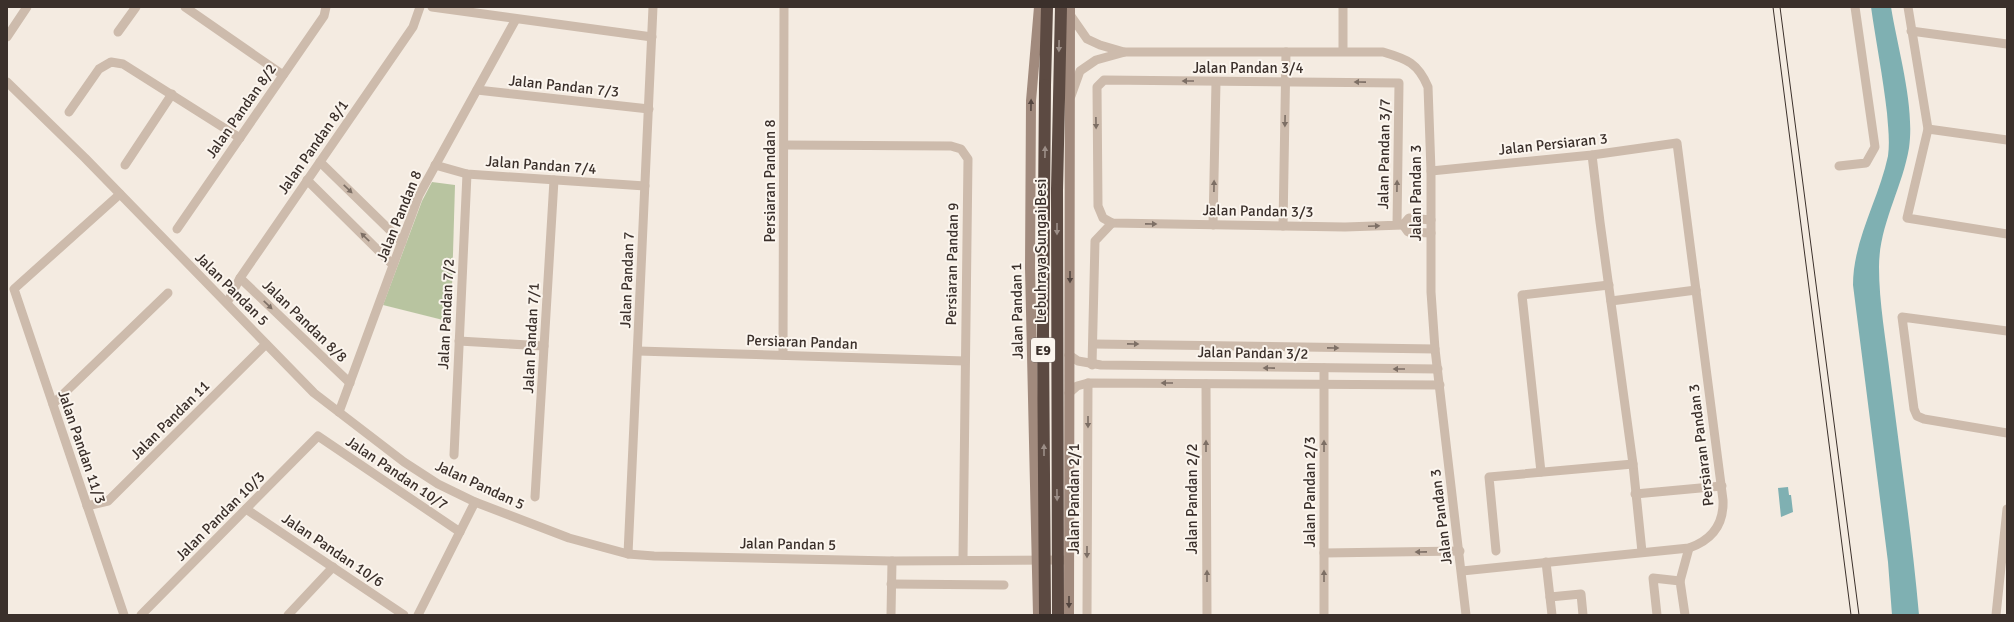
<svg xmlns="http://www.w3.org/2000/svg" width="2014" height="622" font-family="Signika,sans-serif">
<rect width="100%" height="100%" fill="#f4ebe1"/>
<!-- green -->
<path fill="#b8c4a0" d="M432 182 455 185 451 322 383 305 422 201Z"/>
<!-- water -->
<g fill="#7fb0b2">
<path d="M1871 7H1891C1898 50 1915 106 1909 148 1902 189 1879 225 1879 267 1879 303 1886 340 1890 375 1900 455 1912 535 1919 615H1892L1888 562 1853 285C1853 240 1879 199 1888 156 1890 141 1888 127 1887 113 1883 77 1876 42 1871 7Z"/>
<path d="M1788 487 1789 495H1791L1793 512 1781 517 1778 488Z"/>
</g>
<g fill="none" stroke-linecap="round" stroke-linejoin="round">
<!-- street -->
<g stroke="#cdbbac" stroke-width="9">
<path d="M185 7 283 75"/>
<path d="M432 7 652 37"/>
<path d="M1908 7 1928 129 1907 218 2007 234"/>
<path d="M1071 16 1087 39 1100 45 1124 52"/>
<path d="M1911 31 2007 44"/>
<path d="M118 32 136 7"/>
<path d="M7 37 27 7"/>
<path d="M1343 51V7"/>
<path d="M7 82 85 158 314 393 404 462 438 484 475 502 569 538 628 554 654 556 892 561 1064 560"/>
<path d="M477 90 649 109"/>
<path d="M1071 96 1080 71 1096 60 1125 52H1383C1407 59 1418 63 1428 87L1431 171V292L1435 349 1466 615"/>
<path d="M69 112 99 69 111 62 123 64 240 138"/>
<path d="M1928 129 2007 140"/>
<path d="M784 145 951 146 961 149 968 159 963 559"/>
<path d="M1592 155 1600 222 1633 464 1642 552"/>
<path d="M320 162 402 242"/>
<path d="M125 165 172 94"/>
<path d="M435 165 467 174 645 186"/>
<path d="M1839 166 1866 163 1875 147 1855 7"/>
<path d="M1431 171 1592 155 1677 143 1723 500C1724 524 1712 540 1689 548L1462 571"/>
<path d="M307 180 393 265"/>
<path d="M120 194 14 289 124 615"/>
<path d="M1213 225 1216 82"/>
<path d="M1397 225 1399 83 1104 80 1097 87 1098 206 1103 218 1112 223 1345 227 1403 225 1409 218 1431 220"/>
<path d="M1403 225 1408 232 1431 233"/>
<path d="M1283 226 1286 52"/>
<path d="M177 229 324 16 326 7"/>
<path d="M240 278 350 383"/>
<path d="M1611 301 1696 290"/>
<path d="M227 303 240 278 413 27 420 7"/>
<path d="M2007 331 1902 317 1914 409 1917 416 1924 419 2007 433"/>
<path d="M459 341 544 346"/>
<path d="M1094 344 1435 349"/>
<path d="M638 351 965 361"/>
<path d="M783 355 784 7"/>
<path d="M1069 355 1078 361 1101 365 1438 369"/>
<path d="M1092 365 1095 241 1112 223"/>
<path d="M1324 368V615"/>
<path d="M1206 384 1207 615"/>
<path d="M1069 393 1077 386 1088 383 1440 385"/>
<path d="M53 404 168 293"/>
<path d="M339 412 419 195 516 19"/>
<path d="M454 455 467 174"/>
<path d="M1541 472 1522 295 1609 285"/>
<path d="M1635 494 1722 486"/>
<path d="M535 497 554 180"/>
<path d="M87 506 108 501 266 344"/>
<path d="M246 509 404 615"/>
<path d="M1496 551 1489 477 1633 464"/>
<path d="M1324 553 1460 551"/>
<path d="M628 554 653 7"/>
<path d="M1546 562 1552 615"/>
<path d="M1680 581 1689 548"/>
<path d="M891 584 1004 585"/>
<path d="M1550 597 1581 594 1583 615"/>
<path d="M141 615 318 436 460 532"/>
<path d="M288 615 333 567"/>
<path d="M418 615 475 502"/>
<path d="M891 615 892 561"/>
<path d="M1087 615 1088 383"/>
<path d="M1657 615 1653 578 1680 581 1685 615"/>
<path d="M1996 615 2007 509"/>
</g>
<!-- secondary -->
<g stroke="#a18a7d" stroke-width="10">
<path d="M1038 615 1030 268 1031 101 1039 7"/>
<path d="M1069 615 1070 7"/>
</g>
<!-- highway -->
<g stroke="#5c4a42" stroke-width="12">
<path d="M1045 85 1047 7"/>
<path d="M1057 190 1061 7"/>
</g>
<!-- tram -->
<g stroke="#3b302b" stroke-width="1">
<path d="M1773 7 1851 615"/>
<path d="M1780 7 1859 615"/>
</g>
<!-- highway-bridge -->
<g stroke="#5c4a42" stroke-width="12">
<path d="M1057 190 1058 615"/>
<path d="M1045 615 1043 334 1045 85"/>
</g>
</g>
<!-- one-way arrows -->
<defs><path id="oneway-solid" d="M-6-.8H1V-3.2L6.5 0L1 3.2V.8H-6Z"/></defs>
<g fill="#9c8e87">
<use href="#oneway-solid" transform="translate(1059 46) rotate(91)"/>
<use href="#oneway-solid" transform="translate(1045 152) rotate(-89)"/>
<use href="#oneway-solid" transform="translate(1057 229) rotate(90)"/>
<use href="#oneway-solid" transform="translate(1044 450) rotate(-90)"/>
<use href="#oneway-solid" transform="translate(1057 495) rotate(89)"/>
</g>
<g fill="#7d6f65">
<use href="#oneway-solid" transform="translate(1188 81) rotate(-180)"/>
<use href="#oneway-solid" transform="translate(1360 82) rotate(-179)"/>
<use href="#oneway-solid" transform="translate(1285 121) rotate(91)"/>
<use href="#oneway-solid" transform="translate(1096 123) rotate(89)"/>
<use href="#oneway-solid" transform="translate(1214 186) rotate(-89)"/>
<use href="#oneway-solid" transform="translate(1397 186) rotate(-89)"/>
<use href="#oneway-solid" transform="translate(348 189) rotate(44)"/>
<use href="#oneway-solid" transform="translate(1151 224) rotate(1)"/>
<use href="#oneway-solid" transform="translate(1374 226) rotate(-2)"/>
<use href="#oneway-solid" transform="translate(365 237) rotate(-136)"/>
<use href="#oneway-solid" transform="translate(268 305) rotate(44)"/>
<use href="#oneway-solid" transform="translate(1133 344) rotate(1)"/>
<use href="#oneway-solid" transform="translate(1333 348) rotate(1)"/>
<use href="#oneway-solid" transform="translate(1269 368) rotate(-179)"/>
<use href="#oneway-solid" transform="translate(1399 369) rotate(-180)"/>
<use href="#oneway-solid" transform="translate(1167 383) rotate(-180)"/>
<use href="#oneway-solid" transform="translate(1088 422) rotate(90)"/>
<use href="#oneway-solid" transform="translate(1206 446) rotate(-90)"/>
<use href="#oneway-solid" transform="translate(1324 446) rotate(-90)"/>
<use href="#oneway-solid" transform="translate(1087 552) rotate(90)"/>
<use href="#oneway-solid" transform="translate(1421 552) rotate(179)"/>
<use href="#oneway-solid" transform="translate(1207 576) rotate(-90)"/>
<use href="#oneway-solid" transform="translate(1324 576) rotate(-90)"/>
</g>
<g fill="#544640">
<use href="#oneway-solid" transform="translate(1031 105) rotate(-89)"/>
<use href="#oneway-solid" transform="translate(1070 277) rotate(90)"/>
<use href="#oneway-solid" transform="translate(1069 602) rotate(90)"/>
</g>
<g text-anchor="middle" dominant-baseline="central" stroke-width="4" stroke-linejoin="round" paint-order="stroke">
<!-- shield labels -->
<rect fill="#fbf5ee" stroke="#756b66" stroke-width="1" x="1031" y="338" width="24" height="24" rx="3"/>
<g font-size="14" font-weight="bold" fill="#3b302b">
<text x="1043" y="350">E9</text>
</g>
<!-- street labels -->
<g font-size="15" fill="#3b302b" stroke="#fbf5ee">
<text x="1248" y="68">Jalan Pandan 3/4</text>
<text transform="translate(564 86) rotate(6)">Jalan Pandan 7/3</text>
<text transform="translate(241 111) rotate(-55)">Jalan Pandan 8/2</text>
<text transform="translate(1553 144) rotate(-6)">Jalan Persiaran 3</text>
<text transform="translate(313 147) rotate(-55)">Jalan Pandan 8/1</text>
<text transform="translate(1384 154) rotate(-89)">Jalan Pandan 3/7</text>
<text transform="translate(541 165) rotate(4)">Jalan Pandan 7/4</text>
<text transform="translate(770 181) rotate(-90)">Persiaran Pandan 8</text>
<text transform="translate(1416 193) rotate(-90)">Jalan Pandan 3</text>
<text transform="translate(1258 211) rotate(1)">Jalan Pandan 3/3</text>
<text transform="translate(399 216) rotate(-68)">Jalan Pandan 8</text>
<text transform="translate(1041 251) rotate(-90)">Lebuhraya Sungai Besi</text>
<text transform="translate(952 264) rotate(-89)">Persiaran Pandan 9</text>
<text transform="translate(627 280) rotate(-88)">Jalan Pandan 7</text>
<text transform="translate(232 289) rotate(45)">Jalan Pandan 5</text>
<text transform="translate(1017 311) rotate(-91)">Jalan Pandan 1</text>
<text transform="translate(446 314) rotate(-87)">Jalan Pandan 7/2</text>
<text transform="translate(305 321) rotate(44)">Jalan Pandan 8/8</text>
<text transform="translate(531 338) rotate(-87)">Jalan Pandan 7/1</text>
<text transform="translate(802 342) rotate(2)">Persiaran Pandan</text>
<text transform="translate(1253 353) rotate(1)">Jalan Pandan 3/2</text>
<text transform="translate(170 420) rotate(-45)">Jalan Pandan 11</text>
<text transform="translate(1701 445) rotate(-97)">Persiaran Pandan 3</text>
<text transform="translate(82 447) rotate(71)">Jalan Pandan 11/3</text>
<text transform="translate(397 473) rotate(34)">Jalan Pandan 10/7</text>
<text transform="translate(480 485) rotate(25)">Jalan Pandan 5</text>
<text transform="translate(1310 492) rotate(-90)">Jalan Pandan 2/3</text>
<text transform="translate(1074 499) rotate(-90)">Jalan Pandan 2/1</text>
<text transform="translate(1192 499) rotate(-90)">Jalan Pandan 2/2</text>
<text transform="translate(220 516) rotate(-45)">Jalan Pandan 10/3</text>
<text transform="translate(1441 517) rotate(-97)">Jalan Pandan 3</text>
<text transform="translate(788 544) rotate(1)">Jalan Pandan 5</text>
<text transform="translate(333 550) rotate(34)">Jalan Pandan 10/6</text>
</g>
</g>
<!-- border -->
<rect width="2014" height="622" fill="none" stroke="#3b302b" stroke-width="16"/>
</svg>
